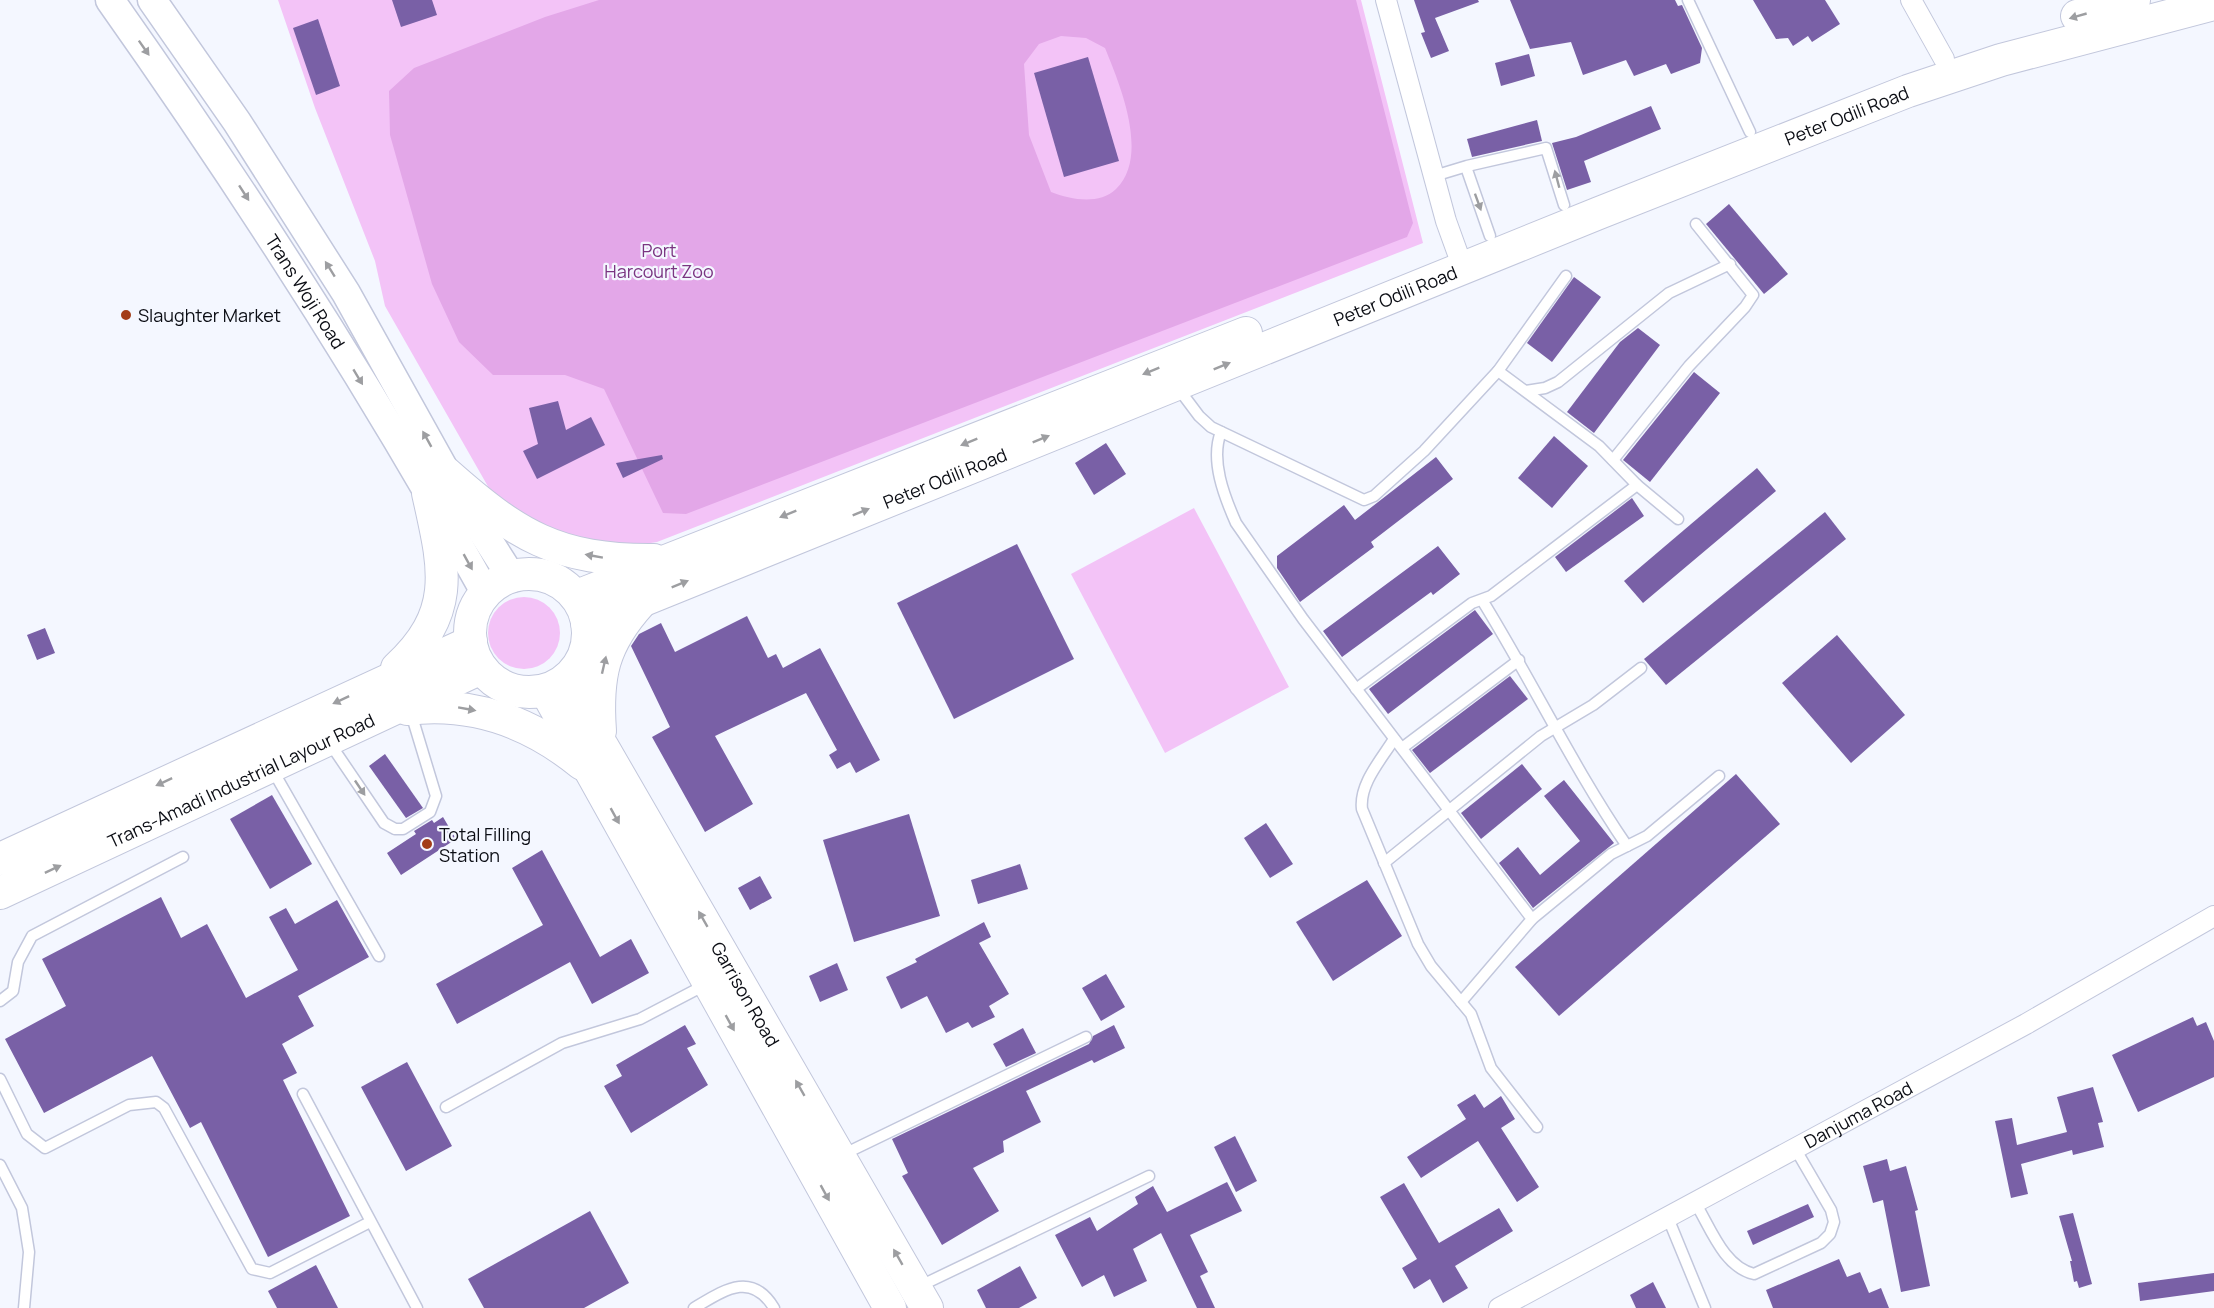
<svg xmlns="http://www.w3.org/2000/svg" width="2214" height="1308" font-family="Manrope,sans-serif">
<rect width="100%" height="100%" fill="#f4f7ff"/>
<!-- green -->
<g fill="#f3c3f7">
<path d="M278 0H1361L1423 243 657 542 613 549 547 532 490 490 385 306 375 261 315 108Z"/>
<path d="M1194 508 1289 687 1165 753 1071 574Z"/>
<circle cx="524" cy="633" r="36"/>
</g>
<!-- forest -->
<path fill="#e3a7e8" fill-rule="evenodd" d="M599 0H1356L1413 223 1407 237 686 514 663 513 604 389 565 375H493L459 342 432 284 390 135 389 91 414 68 545 17ZM1061 36 1086 38 1105 48C1120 85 1150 156 1116 189 1099 205 1072 200 1051 192L1029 135 1024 64 1039 44Z"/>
<!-- building -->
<g fill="#7960a6">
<path d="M392 0H432L437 15 401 27Z"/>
<path d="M1414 0H1478L1479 2 1435 18 1449 51 1431 58 1421 33 1425 32Z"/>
<path d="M1510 0H1675L1678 6 1682 5 1702 48 1700 63 1671 74 1666 64 1634 76 1626 60 1583 75 1571 42 1530 49Z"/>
<path d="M1753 0H1825L1840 24 1812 42 1808 36 1793 46 1788 38 1776 39Z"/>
<path d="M318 19 340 86 316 95 293 28Z"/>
<path d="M1529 54 1535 76 1501 86 1495 63Z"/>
<path d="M1088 57 1119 161 1064 177 1034 73Z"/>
<path d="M1651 106 1661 129 1584 161 1591 182 1567 190 1552 143 1576 137Z"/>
<path d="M1537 120 1542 141 1472 157 1467 139Z"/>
<path d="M1729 204 1788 274 1764 294 1706 224Z"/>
<path d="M1574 277 1601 297 1552 362 1527 343Z"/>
<path d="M1638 328 1660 345 1594 433 1567 412 1620 342Z"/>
<path d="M1694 372 1720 393 1650 482 1623 460Z"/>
<path d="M558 401 566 430 591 417 605 445 537 479 523 451 538 444 529 408Z"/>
<path d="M1554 436 1588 466 1552 508 1518 478Z"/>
<path d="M1106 443 1126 474 1094 495 1075 463Z"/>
<path d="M662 455 663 459 623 478 616 463Z"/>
<path d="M1436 457 1453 479 1371 542 1374 547 1300 602 1277 568V556L1344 505 1355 520Z"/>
<path d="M1757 468 1776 491 1643 603 1624 581Z"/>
<path d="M1632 498 1644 516 1566 572 1555 557Z"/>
<path d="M1825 512 1846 539 1666 685 1644 659Z"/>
<path d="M1017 544 1074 659 954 719 897 603Z"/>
<path d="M1438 546 1460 574 1433 595 1431 592 1342 657 1323 631Z"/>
<path d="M1475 610 1493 634 1388 714 1369 689Z"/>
<path d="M747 616 768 658 776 654 783 668 820 648 880 760 856 773 850 762 837 769 829 755 837 750 806 693 715 736 753 804 705 832 652 737 670 727 631 646 639 634 661 623 675 652Z"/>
<path d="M45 628 55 653 37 660 27 635Z"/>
<path d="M1837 635 1905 715 1851 763 1782 683Z"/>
<path d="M1510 676 1528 699 1430 773 1412 750Z"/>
<path d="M385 754 423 808 406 818 369 766Z"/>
<path d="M1522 764 1542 789 1481 839 1461 813Z"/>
<path d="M1736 774 1780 824 1559 1016 1515 967Z"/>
<path d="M1564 780 1614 843 1533 908 1499 863 1518 847 1540 875 1580 841 1544 796Z"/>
<path d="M272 795 312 864 270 889 230 819Z"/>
<path d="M909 814 940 916 854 942 823 840Z"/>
<path d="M443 817 456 839 401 875 387 853 416 834 414 831 432 820 434 823Z"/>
<path d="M1266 823 1293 864 1270 878 1244 838Z"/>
<path d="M542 850 600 957 631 939 649 973 592 1004 570 962 457 1024 436 984 543 925 512 868Z"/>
<path d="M1020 864 1028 889 978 904 971 880Z"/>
<path d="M760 876 772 898 750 910 738 888Z"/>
<path d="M1367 880 1402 936 1333 981 1296 922Z"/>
<path d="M161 897 181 938 207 924 246 998 298 970 269 917 286 908 295 924 337 900 369 957 298 996 314 1026 282 1044 297 1073 283 1080 350 1216 268 1257 201 1122 190 1128 152 1056 44 1113 5 1039 66 1006 42 959Z"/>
<path d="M984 922 991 937 979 943 1009 994 989 1006 995 1017 972 1028 968 1022 946 1033 927 996 901 1009 886 977 917 962 915 959Z"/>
<path d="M837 963 848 990 820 1002 809 976Z"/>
<path d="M1106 974 1125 1007 1101 1021 1082 988Z"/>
<path d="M2193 1017 2197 1026 2206 1022 2214 1041V1077L2138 1112 2112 1055Z"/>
<path d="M685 1025 696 1044 687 1048 708 1085 631 1133 604 1086 622 1076 616 1065Z"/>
<path d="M1114 1025 1125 1048 1094 1063 1092 1060 1026 1091 1041 1122 1003 1141 1004 1152 973 1168 999 1211 942 1245 902 1176 908 1173 892 1139 1089 1044 1093 1036Z"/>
<path d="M1023 1028 1036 1053 1006 1067 993 1044Z"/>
<path d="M407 1062 452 1146 406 1171 361 1087Z"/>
<path d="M2093 1087 2103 1122 2098 1123 2104 1147 2073 1155 2072 1150 2021 1164 2028 1194 2011 1198 1995 1121 2012 1118 2017 1145 2067 1132 2057 1097Z"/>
<path d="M1475 1094 1484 1108 1501 1096 1515 1119 1501 1128 1539 1187 1517 1202 1478 1141 1421 1178 1407 1157 1466 1119 1457 1105Z"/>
<path d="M1235 1136 1257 1181 1236 1192 1214 1147Z"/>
<path d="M1887 1159 1890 1171 1906 1166 1918 1210 1915 1211 1930 1286 1901 1292 1883 1200 1873 1203 1863 1166Z"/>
<path d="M1227 1182 1242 1211 1190 1235 1208 1272 1200 1276 1215 1308H1197L1161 1233 1133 1249 1147 1281 1114 1297 1104 1275 1082 1287 1055 1235 1090 1217 1097 1231 1138 1204 1135 1197 1153 1186 1167 1212Z"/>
<path d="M1404 1183 1439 1243 1499 1208 1513 1231 1455 1266 1468 1288 1443 1303 1430 1279 1414 1289 1402 1268 1417 1259 1380 1197Z"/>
<path d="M1808 1204 1814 1217 1753 1245 1747 1231Z"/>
<path d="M590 1211 629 1283 584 1308H484L468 1279Z"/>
<path d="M2073 1213 2092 1284 2079 1288 2077 1281 2074 1282 2070 1261H2072L2059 1216Z"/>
<path d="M1839 1259 1847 1277 1860 1272 1869 1293 1881 1288 1889 1308H1773L1766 1290Z"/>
<path d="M316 1265 338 1308H277L268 1291Z"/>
<path d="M1020 1266 1037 1298 1019 1308H986L977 1290Z"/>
<path d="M2214 1273V1291L2140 1301 2138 1283Z"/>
<path d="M1653 1282 1666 1308H1636L1630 1295Z"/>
</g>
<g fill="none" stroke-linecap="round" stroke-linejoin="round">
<defs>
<g id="lane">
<path d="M1688 0 1750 132"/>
<path d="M1466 167 1490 236"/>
<path d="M1434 176 1467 166 1546 148 1564 205"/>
<path d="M1498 371 1599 446 1637 485 1678 519"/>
<path d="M1178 388 1199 416 1211 427 1364 500 1374 496 1424 451 1498 371 1566 276"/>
<path d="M1526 391 1545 388 1558 382 1669 293 1730 264"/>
<path d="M1221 432C1210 460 1224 496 1236 523L1303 619 1532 919"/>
<path d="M1613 460 1689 366 1745 307 1753 295 1696 224"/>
<path d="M1482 600C1532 681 1573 767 1627 846"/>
<path d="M1356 689 1472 603 1491 596 1637 485"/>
<path d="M1394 739C1381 760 1359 784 1362 809L1418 944 1431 966 1471 1014 1491 1068 1537 1127"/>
<path d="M329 742 384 823 395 829H403L430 812 436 796 410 710"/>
<path d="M1402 748 1519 660"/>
<path d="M272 769 379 956"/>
<path d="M1384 863 1541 736 1593 705 1641 668"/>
<path d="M0 1001 13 991 18 962 32 936 183 857"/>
<path d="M1461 1002 1532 919 1611 854 1647 836 1719 776"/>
<path d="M0 1079 27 1134 45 1148 129 1105 156 1102 164 1108 252 1269 270 1273 370 1222"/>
<path d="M303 1094 417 1308"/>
<path d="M446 1107 562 1043 640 1019 707 984"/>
<path d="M842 1155 1086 1037"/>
<path d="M0 1165 22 1208 29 1252 24 1308"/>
<path d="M1696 1204C1711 1229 1724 1267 1754 1274L1821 1243 1830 1234 1834 1222 1831 1210 1796 1150"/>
<path d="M1668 1218 1705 1308"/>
<path d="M918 1287 1149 1176"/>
<path d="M694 1308C723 1291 751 1270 774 1308"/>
</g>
<g id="street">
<path d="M1386 0 1446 221 1463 268"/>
<path d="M1911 0 1944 59"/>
<path id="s1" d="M1499 1308 2026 1024 2214 916"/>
</g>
<g id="secondary">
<path id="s2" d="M110 0C245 191 371 387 485 592"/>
<path d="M152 0 237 122 346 293 454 487 512 578"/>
</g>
<g id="primary">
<path d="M2077 16 2134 0"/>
<path d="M446 473C516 535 557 561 654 560"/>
<circle cx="529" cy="633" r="59"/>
<path d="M577 596 1246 333"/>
<path id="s3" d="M587 623 1599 213 1908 91 2001 60 2214 4"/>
<path d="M397 668C458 612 444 566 428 493"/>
<path id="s4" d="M569 677 601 744 927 1308"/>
<path d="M546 691 890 1308"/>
<path d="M407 709C473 701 531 722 582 764"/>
<path d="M600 731C596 676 603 644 640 603"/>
<path d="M0 859 471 642"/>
<path id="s5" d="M0 893 481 668"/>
</g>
</defs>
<!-- lane casing -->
<use href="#lane" stroke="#c2c7dc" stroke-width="13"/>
<!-- street casing -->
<use href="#street" stroke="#c2c7dc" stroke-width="22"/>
<!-- secondary casing -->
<use href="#secondary" stroke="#c2c7dc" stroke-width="31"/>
<!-- primary casing -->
<use href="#primary" stroke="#c2c7dc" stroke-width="34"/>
<!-- lane -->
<use href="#lane" stroke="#fff" stroke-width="10"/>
<!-- street -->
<use href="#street" stroke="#fff" stroke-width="20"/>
<!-- secondary -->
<use href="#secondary" stroke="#fff" stroke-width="28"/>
<!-- primary -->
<use href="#primary" stroke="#fff" stroke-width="32"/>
</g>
<!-- one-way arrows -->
<defs><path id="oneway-solid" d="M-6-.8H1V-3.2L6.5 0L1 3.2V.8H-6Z" transform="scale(1.5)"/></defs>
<g fill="#9d9ea1">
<use href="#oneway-solid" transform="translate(2078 16) rotate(164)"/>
<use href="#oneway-solid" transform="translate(144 48) rotate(55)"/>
<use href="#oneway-solid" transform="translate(1557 179) rotate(-105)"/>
<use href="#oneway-solid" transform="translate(244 193) rotate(57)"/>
<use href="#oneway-solid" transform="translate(1478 202) rotate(70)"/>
<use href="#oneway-solid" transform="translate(330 269) rotate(-122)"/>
<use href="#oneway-solid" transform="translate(1222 366) rotate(-22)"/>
<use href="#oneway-solid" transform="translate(1151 371) rotate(158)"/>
<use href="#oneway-solid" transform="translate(358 377) rotate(59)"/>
<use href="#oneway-solid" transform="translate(427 439) rotate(-119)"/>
<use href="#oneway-solid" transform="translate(1041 439) rotate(-22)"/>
<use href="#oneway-solid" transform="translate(969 442) rotate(158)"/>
<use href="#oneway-solid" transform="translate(861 512) rotate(-22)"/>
<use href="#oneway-solid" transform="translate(788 514) rotate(158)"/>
<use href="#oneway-solid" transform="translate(594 556) rotate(-170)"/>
<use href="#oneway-solid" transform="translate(468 562) rotate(61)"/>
<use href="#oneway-solid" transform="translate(680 584) rotate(-22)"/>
<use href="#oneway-solid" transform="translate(604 665) rotate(-77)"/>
<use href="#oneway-solid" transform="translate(341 700) rotate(155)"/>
<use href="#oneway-solid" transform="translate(467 709) rotate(10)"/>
<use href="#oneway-solid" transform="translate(164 782) rotate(155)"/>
<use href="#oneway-solid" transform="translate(360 788) rotate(56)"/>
<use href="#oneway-solid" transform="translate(615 816) rotate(61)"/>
<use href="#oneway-solid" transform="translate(53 869) rotate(-25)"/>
<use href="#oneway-solid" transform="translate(703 919) rotate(-120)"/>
<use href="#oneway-solid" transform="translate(730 1023) rotate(61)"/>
<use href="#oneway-solid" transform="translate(800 1088) rotate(-120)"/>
<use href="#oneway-solid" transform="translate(825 1193) rotate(61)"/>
<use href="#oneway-solid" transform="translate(898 1257) rotate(-120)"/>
</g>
<!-- markers -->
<g fill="#a33d18" stroke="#f4f7ff" stroke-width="2">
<circle cx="126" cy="315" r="6"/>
<circle cx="427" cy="844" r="6"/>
</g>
<g text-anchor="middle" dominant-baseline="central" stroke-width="4.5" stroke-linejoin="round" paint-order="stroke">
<!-- street labels -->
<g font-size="18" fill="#0b0d14" stroke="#f4f7ff">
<text stroke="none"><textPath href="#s3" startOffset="1358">Peter Odili Road</textPath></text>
<text stroke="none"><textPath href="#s2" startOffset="351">Trans Woji Road</textPath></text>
<text stroke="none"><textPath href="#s3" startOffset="872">Peter Odili Road</textPath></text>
<text stroke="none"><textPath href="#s3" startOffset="386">Peter Odili Road</textPath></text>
<text stroke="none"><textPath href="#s5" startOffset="266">Trans-Amadi Industrial Layour Road</textPath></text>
<text stroke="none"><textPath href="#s4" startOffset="363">Garrison Road</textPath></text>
<text stroke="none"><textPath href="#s1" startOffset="408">Danjuma Road</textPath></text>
</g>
<!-- park labels -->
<g font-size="18" fill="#7a3581" stroke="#f4f7ff">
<text x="659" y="250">Port<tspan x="659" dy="21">Harcourt Zoo</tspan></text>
</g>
<!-- poi labels -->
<g font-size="18" fill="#0b0d14" stroke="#f4f7ff" text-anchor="start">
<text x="138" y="315">Slaughter Market</text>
<text x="439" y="834">Total Filling<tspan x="439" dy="21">Station</tspan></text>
</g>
</g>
</svg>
